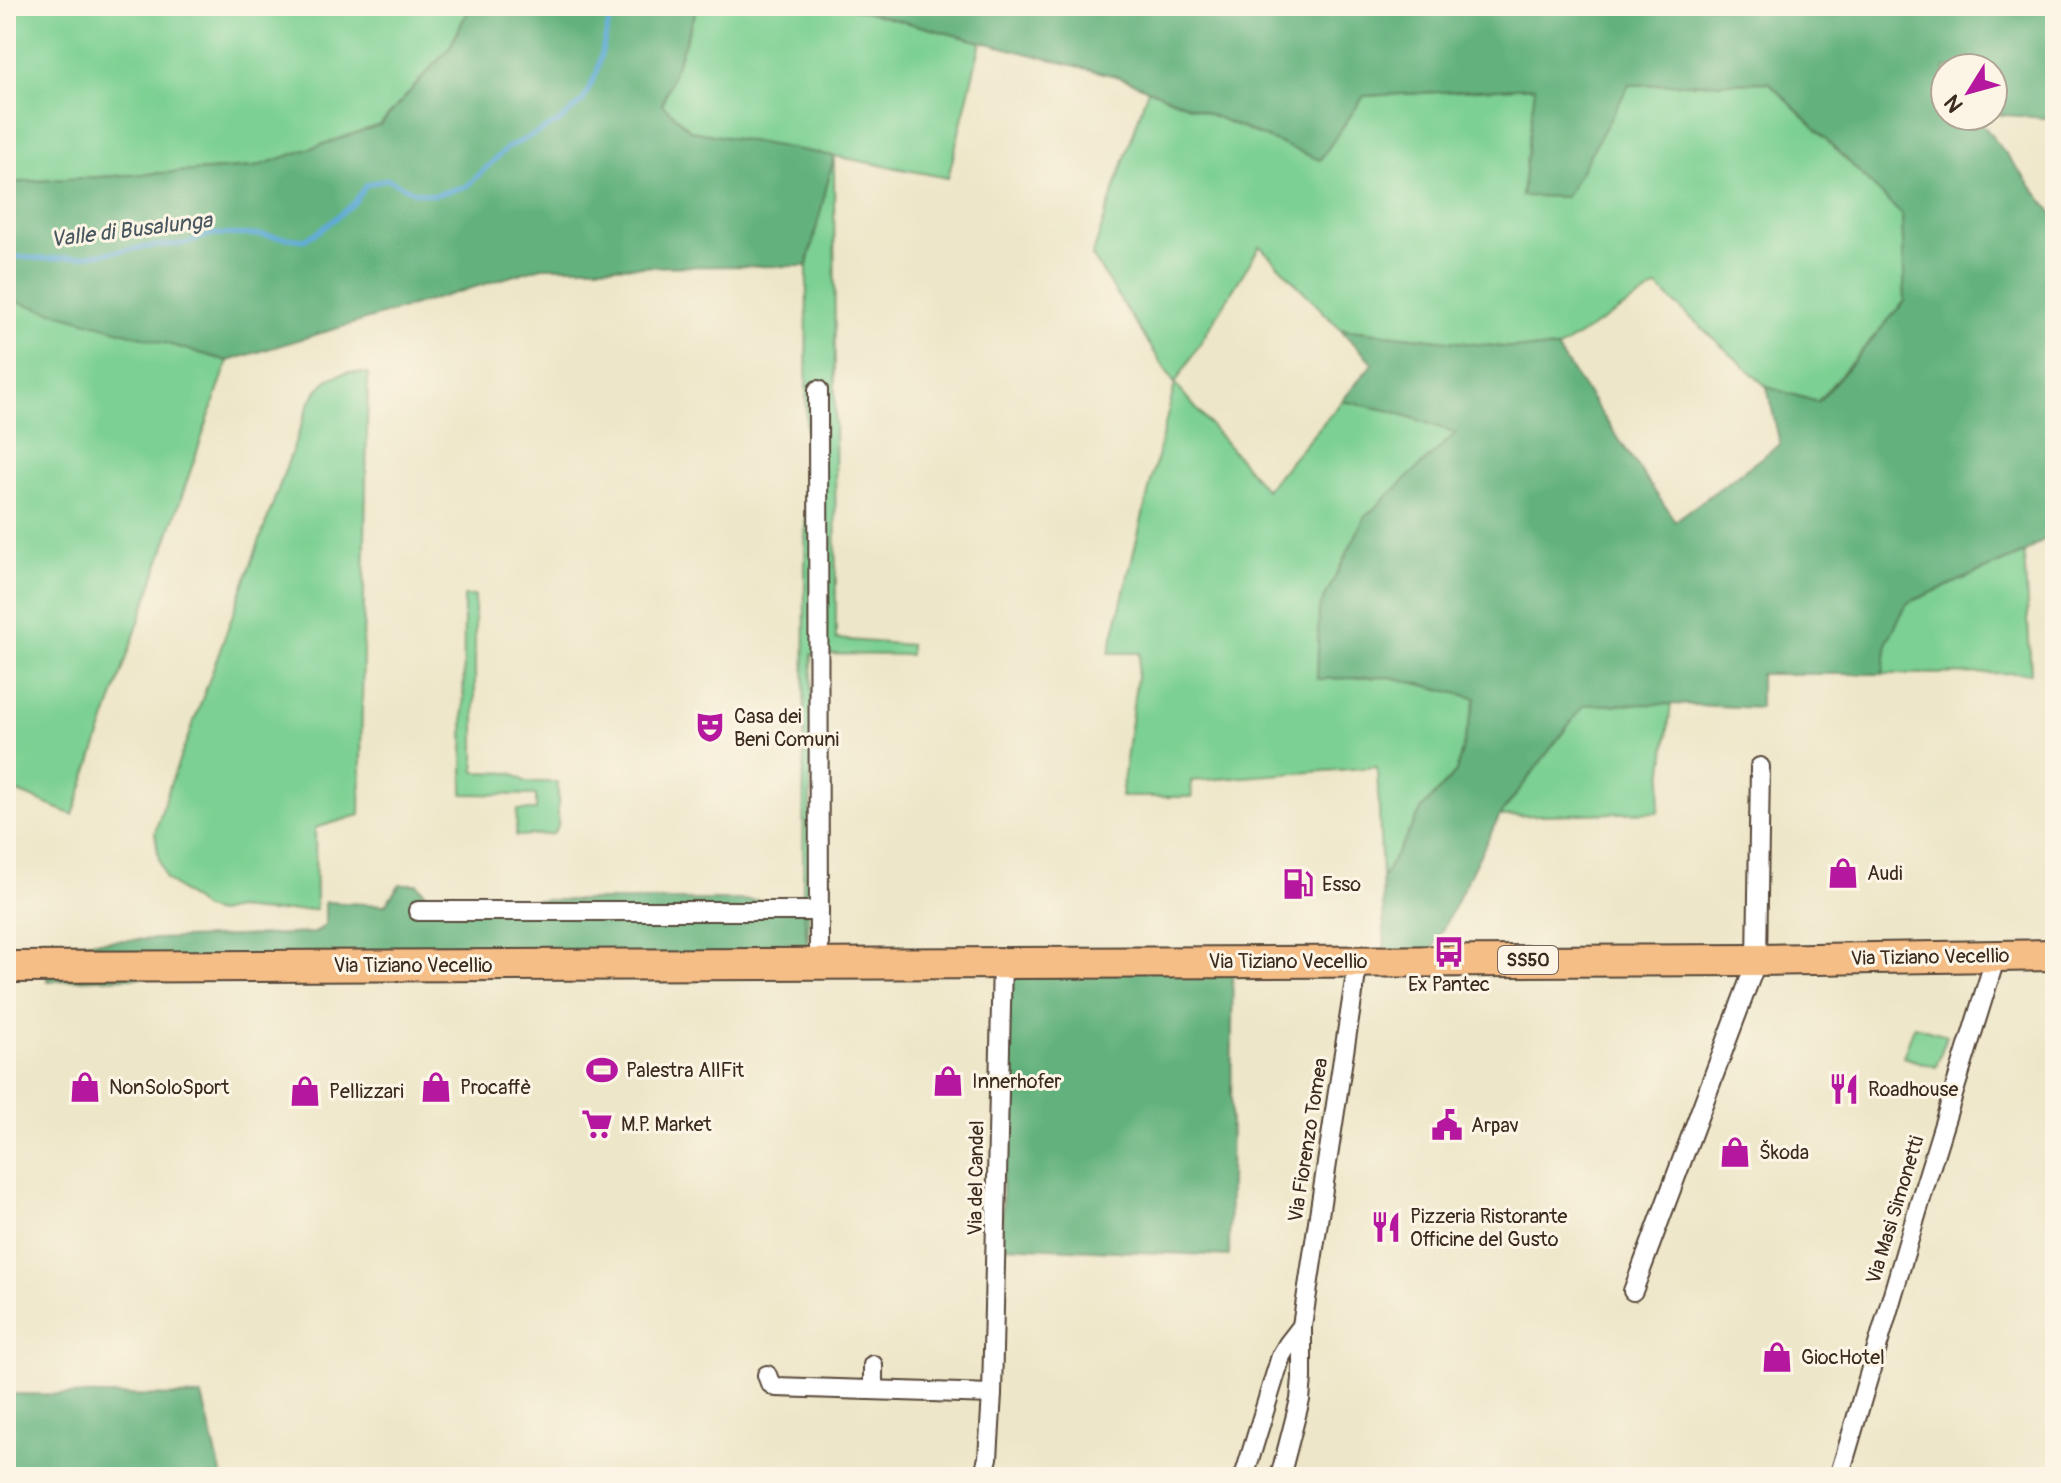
<svg xmlns="http://www.w3.org/2000/svg" width="2061" height="1483" font-family="Pangolin,sans-serif">
<rect width="100%" height="100%" fill="#fcf5e5"/>
<filter id="ink" filterUnits="userSpaceOnUse"><feTurbulence type="fractalNoise" baseFrequency=".0125" numOctaves="2"/><feDisplacementMap in="SourceGraphic" scale="16" xChannelSelector="R" yChannelSelector="G"/><feConvolveMatrix kernelMatrix="1 2 1 2 8 2 1 2 1" color-interpolation-filters="sRGB"/></filter>
<filter id="wash" filterUnits="userSpaceOnUse"><feTurbulence type="fractalNoise" baseFrequency=".006" numOctaves="4" result="noise"/><feDisplacementMap in="SourceGraphic" scale="32" xChannelSelector="R" yChannelSelector="G"/><feGaussianBlur stdDeviation="1.8" result="paint"/><feColorMatrix in="noise" values="0 0 0 0 0 0 0 0 0 0 0 0 0 0 0 0 0 1.4 0 .05"/><feComposite in="paint" operator="in"/></filter>
<g filter="url(#wash)">
<rect width="100%" height="100%" fill="#ede6c8"/>
<!-- green -->
<g fill="#7bd093" stroke="#5b7d58" stroke-width="2">
<path d="M6 6H470L450 47 380 125 255 167 6 183Z"/>
<path d="M698 6H843L981 42 948 178 834 156 836 639 910 645V655L812 654 808 952 803 900 807 266 834 156 691 131 662 104Z"/>
<path d="M1769 82 1902 215 1905 301 1817 402 1767 387 1657 287 1557 349 1503 347 1340 329 1260 246 1175 384 1266 490 1342 401 1392 411 1457 433 1365 517 1317 679 1391 677 1476 698 1456 772 1422 809 1382 879 1377 767 1191 781 1192 797H1121L1140 653H1109L1175 384 1092 256 1148 89 1320 160 1364 96 1536 87 1522 196 1629 85Z"/>
<path d="M6 298 228 361 73 815 6 787Z"/>
<path d="M348 372 368 374 360 815 315 828 316 909 268 912 236 909 217 913 204 909 166 879 159 859 155 832 171 782 199 708 309 404C320 384 325 378 348 372Z"/>
<path d="M2024 553 2031 673 1883 674 1887 642 1907 603Z"/>
<path d="M464 596H475V772L512 773 526 782H558V826L553 834 516 836 517 810H536V795L463 794Z"/>
<path d="M1584 704H1671L1658 812 1500 816Z"/>
<path d="M1914 1026 1947 1035 1936 1067 1903 1057Z"/>
</g>
<!-- forest -->
<g fill="#64b27d" stroke="#506e4e" stroke-width="2">
<path d="M470 6H698L662 104 691 131 834 156 807 266 542 267 228 361 6 299V183L255 167 380 125 450 47Z"/>
<path d="M843 6H2055V119L1993 114V68H1945V116H1976L2055 216V532L2024 553 1907 603 1887 642 1883 674H1760V708L1671 704 1584 705 1500 815 1431 952 1385 953 1382 879 1422 809 1456 772 1476 698 1391 677 1317 679 1319 609 1365 517 1456 433 1392 411 1342 401 1373 363 1340 329 1503 347 1557 349 1675 521 1780 444 1767 387 1818 402 1905 301 1902 215 1769 82 1629 85 1566 197 1522 196 1535 87 1364 96 1320 160 1119 77Z"/>
<path d="M400 884H417L432 900H803L808 952 47 981 48 943 315 933 325 925V902L385 905Z"/>
<path d="M1004 954 1233 955 1229 1256 1002 1246Z"/>
<path d="M6 1394 202 1396 222 1477H6Z"/>
</g>
<g fill="none" stroke-linecap="round" stroke-linejoin="round">
<!-- stream -->
<path stroke="#5faad7" stroke-width="5" d="M6 256 44 259 77 257 154 246 183 244 213 234 262 235 304 240 321 230 354 203 366 185 387 179 415 192 434 195 467 186 507 148 559 122 583 101 597 72 613 6"/>
</g>
</g>
<g filter="url(#ink)">
<g fill="none" stroke-linecap="round" stroke-linejoin="round">
<defs>
<g id="minor">
<path d="M818 390 819 963"/>
<path d="M418 911H819"/>
<path d="M1633 1291 1757 960 1760 767"/>
<path d="M767 1375 770 1383 776 1387 992 1394"/>
<path d="M873 1390V1365"/>
<path d="M983 1477 988 1458 992 1394 1002 962"/>
<path d="M1244 1477 1281 1356 1288 1344 1302 1326"/>
<path d="M1280 1477 1300 1400 1302 1378V1326L1358 961"/>
<path d="M1839 1477 1925 1185 1996 956"/>
</g>
<path id="primary" d="M6 967 1757 960 2055 955"/>
</defs>
<!-- minor casing -->
<use href="#minor" stroke="#564638" stroke-width="22"/>
<!-- primary casing -->
<use href="#primary" stroke="#564638" stroke-width="34"/>
<!-- minor -->
<use href="#minor" stroke="#fff" stroke-width="18"/>
<!-- primary -->
<use href="#primary" stroke="#f6be87" stroke-width="30"/>
</g>
</g>
<!-- icons -->
<defs>
<symbol id="theatre-bare" viewBox="-9 -9 18 18"><path d="M-5-5.5Q0-4 5-5.5V0Q5 5 0 6Q-5 5-5 0ZM-3.3-2.5H-1v1.5H-3.3ZM1-2.5H3.3v1.5H1ZM-2.8 1Q0 5.5 2.8 1Z" fill="#b5179e" stroke="#fcf5e5" stroke-width="2.5" paint-order="stroke"/></symbol>
<symbol id="shop-bare" viewBox="-9 -9 18 18"><path d="M-5-2.5h2.3a2.7 3.5 0 0 1 5.4 0H5L5.5 6h-11ZM-1.5-2.5h3a1.5 2.3 0 0 0-3 0Z" fill="#b5179e" stroke="#fcf5e5" stroke-width="2.5" paint-order="stroke"/></symbol>
<symbol id="fuel-bare" viewBox="-9 -9 18 18"><path d="M-5.5-6h7V0h2V4h1.3V-2.5L3-4.5l.8-.8L6-3V5H2.5V1h-1V6h-7ZM-4.2-4.7v3.2H.2V-4.7Z" fill="#b5179e" stroke="#fcf5e5" stroke-width="2.5" paint-order="stroke"/></symbol>
<symbol id="bus-bare" viewBox="-9 -9 18 18"><path d="M-5-6H5V4H4V6H2V4H-2V6H-4V4H-5ZM-3.5-4V0h7V-4ZM-3.5 1.2v1.5H-2V1.2ZM2 1.2v1.5H3.5V1.2Z" fill="#b5179e" stroke="#fcf5e5" stroke-width="2.5" paint-order="stroke"/></symbol>
<symbol id="stadium-bare" viewBox="-9 -9 18 18"><path d="M0-5a6.5 5 0 1 0 0 10a6.5 5 0 1 0 0-10ZM-3.5-1.8h7v3.6h-7Z" fill="#b5179e" stroke="#fcf5e5" stroke-width="2.5" paint-order="stroke"/></symbol>
<symbol id="restaurant-bare" viewBox="-9 -9 18 18"><path d="M-5-6h1v4h1v-4h1v4h1v-4h1v5L-1.5 .5V6h-2V.5L-5-1ZM5-6V6H3V1.5H1.5Q1.5-4 5-6Z" fill="#b5179e" stroke="#fcf5e5" stroke-width="2.5" paint-order="stroke"/></symbol>
<symbol id="supermarket-bare" viewBox="-9 -9 18 18"><path d="M-6-5.5h2.5l.6 2H6L4.5 2H-2.5L-4.4-4H-6ZM-1.5 3.2a1.3 1.3 0 1 0 .1 0ZM3 3.2a1.3 1.3 0 1 0 .1 0Z" fill="#b5179e" stroke="#fcf5e5" stroke-width="2.5" paint-order="stroke"/></symbol>
<symbol id="civic-bare" viewBox="-9 -9 18 18"><path d="M-.6-6.5H3V-4.5H.6V-3L4-1V1h2V6H-6V1h2V-1L-.6-3ZM-1.2 2.5V6h2.4V2.5Z" fill="#b5179e" stroke="#fcf5e5" stroke-width="2.5" paint-order="stroke"/></symbol>
</defs>
<g fill-rule="evenodd">
<use href="#theatre-bare" x="688" y="705" width="44" height="44"/>
<use href="#shop-bare" x="1821" y="851" width="44" height="44"/>
<use href="#fuel-bare" x="1276" y="862" width="44" height="44"/>
<use href="#bus-bare" x="1427" y="930" width="44" height="44"/>
<use href="#stadium-bare" x="580" y="1048" width="44" height="44"/>
<use href="#shop-bare" x="926" y="1059" width="44" height="44"/>
<use href="#shop-bare" x="63" y="1065" width="44" height="44"/>
<use href="#shop-bare" x="414" y="1065" width="44" height="44"/>
<use href="#restaurant-bare" x="1822" y="1067" width="44" height="44"/>
<use href="#shop-bare" x="283" y="1069" width="44" height="44"/>
<use href="#supermarket-bare" x="575" y="1102" width="44" height="44"/>
<use href="#civic-bare" x="1425" y="1103" width="44" height="44"/>
<use href="#shop-bare" x="1713" y="1130" width="44" height="44"/>
<use href="#restaurant-bare" x="1364" y="1205" width="44" height="44"/>
<use href="#shop-bare" x="1755" y="1335" width="44" height="44"/>
</g>
<g text-anchor="middle" dominant-baseline="central" stroke-width="6" stroke-linejoin="round" paint-order="stroke">
<!-- shield labels -->
<rect fill="#fcf5e5" stroke="#75675a" stroke-width="2" x="1498" y="946" width="60" height="28" rx="6"/>
<g font-size="18" font-weight="bold" fill="#3b2a1e">
<text x="1528" y="960">SS50</text>
</g>
<!-- poi labels -->
<g font-size="20" fill="#3b2a1e" stroke="#fcf5e5" text-anchor="start">
<text x="734" y="716">Casa dei<tspan x="734" dy="23">Beni Comuni</tspan></text>
<text x="1867" y="873">Audi</text>
<text x="1322" y="884">Esso</text>
<text x="1449" y="984" text-anchor="middle">Ex Pantec</text>
<text x="626" y="1070">Palestra AllFit</text>
<text x="972" y="1081">Innerhofer</text>
<text x="109" y="1087">NonSoloSport</text>
<text x="460" y="1087">Procaffè</text>
<text x="1868" y="1089">Roadhouse</text>
<text x="329" y="1091">Pellizzari</text>
<text x="621" y="1124">M.P. Market</text>
<text x="1471" y="1125">Arpav</text>
<text x="1759" y="1152">Škoda</text>
<text x="1410" y="1216">Pizzeria Ristorante<tspan x="1410" dy="23">Officine del Gusto</tspan></text>
<text x="1801" y="1357">GiocHotel</text>
</g>
<!-- street labels -->
<g font-size="20" fill="#3b2a1e" stroke="#fcf5e5">
<text transform="translate(1930 957) rotate(-1)">Via Tiziano Vecellio</text>
<text x="1288" y="961">Via Tiziano Vecellio</text>
<text x="413" y="965">Via Tiziano Vecellio</text>
<text transform="translate(1308 1140) rotate(-81)">Via Fiorenzo Tomea</text>
<text transform="translate(976 1178) rotate(-89)">Via del Candel</text>
<text transform="translate(1895 1210) rotate(-73)">Via Masi Simonetti</text>
</g>
<!-- water labels -->
<g font-size="22" font-style="italic" fill="#48575f" stroke="#fcf5e5">
<text transform="translate(131 230) rotate(-7)">Valle di Busalunga</text>
</g>
</g>
<!-- margin -->
<rect width="2061" height="1483" fill="none" stroke="#fcf5e5" stroke-width="32"/>
<!-- north arrow -->
<g transform="translate(1969 92) rotate(233)"><circle r="38" fill="#fcf5e5" stroke="#afa495" stroke-width="2"/>
<path d="M0-6L14 30L0 20L-14 30Z" fill="#b5179e"/>
<text y="-12" font-size="22" font-weight="bold" text-anchor="middle" fill="#3b2a1e">N</text>
</g>
</svg>
